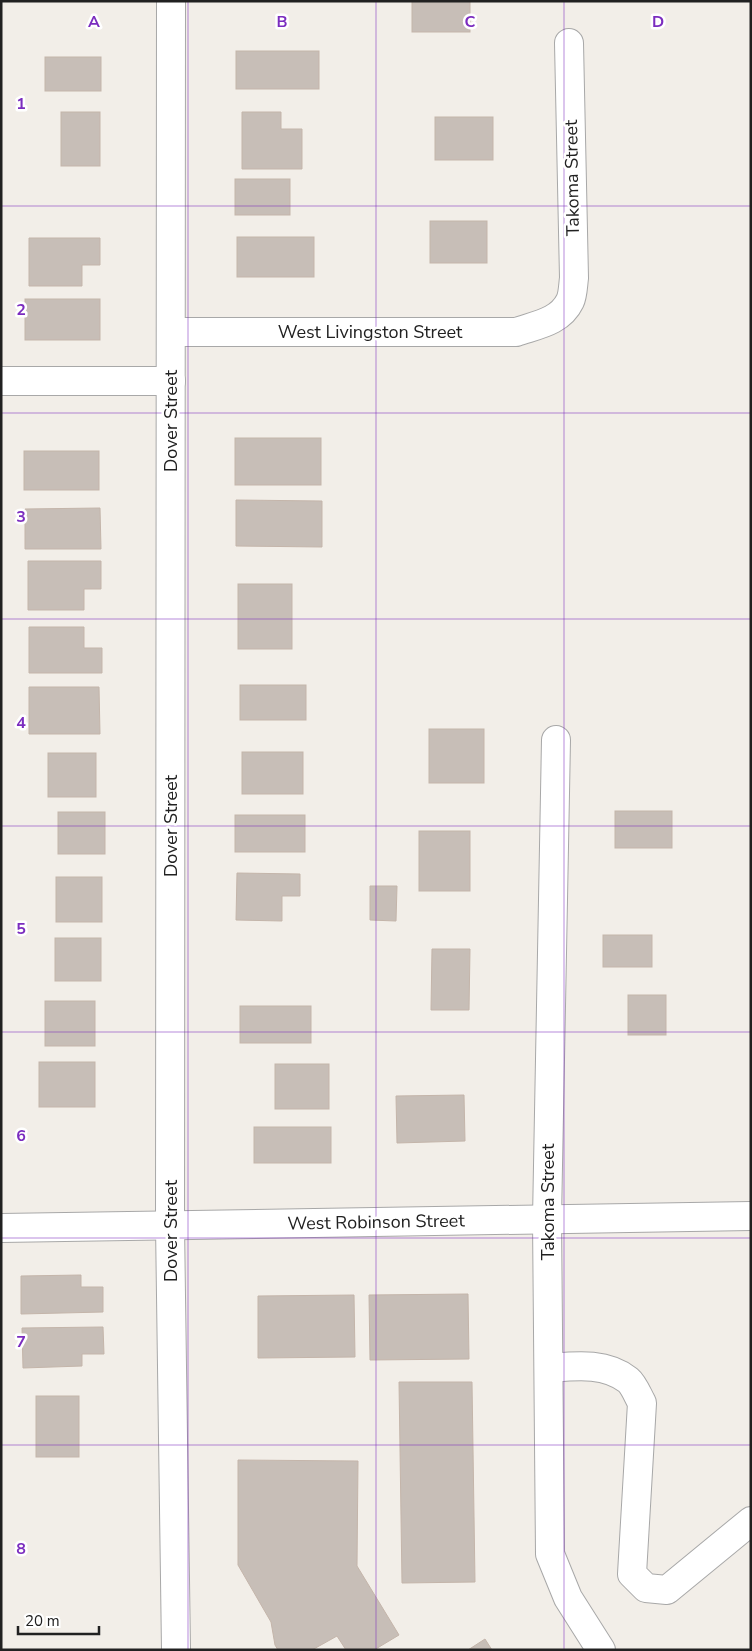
<svg xmlns="http://www.w3.org/2000/svg" width="752" height="1651" font-family="'Nunito Sans',sans-serif">
<rect width="100%" height="100%" fill="#f2eee8"/>
<!-- building -->
<g fill="#c7beb7" stroke="#c4b5aa">
<rect x="412" y="1" width="58" height="31"/>
<rect x="236" y="51" width="83" height="38"/>
<rect x="45" y="57" width="56" height="34"/>
<rect x="61" y="112" width="39" height="54"/>
<path d="M242 112H281V129H302V169H242Z"/>
<rect x="435" y="117" width="58" height="43"/>
<rect x="235" y="179" width="55" height="36"/>
<rect x="430" y="221" width="57" height="42"/>
<rect x="237" y="237" width="77" height="40"/>
<path d="M29 238H100V265H82V286H29Z"/>
<rect x="25" y="299" width="75" height="41"/>
<rect x="235" y="438" width="86" height="47"/>
<rect x="24" y="451" width="75" height="39"/>
<path d="M236 500 322 501V547L236 546Z"/>
<path d="M100 508 101 549H25V509Z"/>
<path d="M28 561H101V589H84V610H28Z"/>
<rect x="238" y="584" width="54" height="65"/>
<path d="M29 627H84V648H102V673H29Z"/>
<rect x="240" y="685" width="66" height="35"/>
<path d="M29 687H99L100 734H29Z"/>
<rect x="429" y="729" width="55" height="54"/>
<rect x="242" y="752" width="61" height="42"/>
<rect x="48" y="753" width="48" height="44"/>
<rect x="615" y="811" width="57" height="37"/>
<rect x="58" y="812" width="47" height="42"/>
<rect x="235" y="815" width="70" height="37"/>
<rect x="419" y="831" width="51" height="60"/>
<path d="M237 873 300 874V896H282V921L236 920Z"/>
<rect x="56" y="877" width="46" height="45"/>
<path d="M370 886H397L396 921 370 920Z"/>
<rect x="603" y="935" width="49" height="32"/>
<rect x="55" y="938" width="46" height="43"/>
<path d="M432 949H470L469 1010H431Z"/>
<rect x="628" y="995" width="38" height="40"/>
<rect x="45" y="1001" width="50" height="45"/>
<rect x="240" y="1006" width="71" height="37"/>
<rect x="39" y="1062" width="56" height="45"/>
<rect x="275" y="1064" width="54" height="45"/>
<path d="M464 1095 465 1141 397 1143 396 1096Z"/>
<rect x="254" y="1127" width="77" height="36"/>
<path d="M81 1275V1287H103V1312L21 1314V1276Z"/>
<path d="M468 1294 469 1359 370 1360 369 1295Z"/>
<path d="M354 1295 355 1357 258 1358V1296Z"/>
<path d="M103 1327 104 1354H82V1366L23 1368 22 1328Z"/>
<path d="M399 1382H472L475 1582 402 1583Z"/>
<rect x="36" y="1396" width="43" height="61"/>
<path d="M238 1460 358 1461 357 1566 399 1635 374 1650H346L337 1636 312 1650H278L275 1645 271 1622 238 1565Z"/>
<path d="M485 1639 492 1650H468Z"/>
</g>
<g fill="none" stroke-linecap="round" stroke-linejoin="round">
<defs>
<g id="minor">
<path d="M171 1 170 1225 176 1650"/>
<path d="M172 332H516C536 325 560 322 570 301 573 295 573 285 574 278L569 43"/>
<path d="M1 381H171"/>
<path d="M556 740 547 1219 550 1554 568 1598 601 1650"/>
<path d="M1 1228 751 1216"/>
<path d="M549 1368C575 1366 605 1362 628 1380 634 1385 638 1396 642 1403L632 1574 646 1588 667 1590 751 1521"/>
</g>
</defs>
<!-- minor casing -->
<use href="#minor" stroke="#a8a8a8" stroke-width="30"/>
<!-- minor -->
<use href="#minor" stroke="#fff" stroke-width="28"/>
</g>
<!-- grid -->
<path fill="none" stroke="#7b2cbf" stroke-width="1" stroke-opacity="0.55" d="M188 1V1650M376 1V1650M564 1V1650M1 206H751M1 413H751M1 619H751M1 826H751M1 1032H751M1 1238H751M1 1445H751"/>
<g text-anchor="middle" dominant-baseline="central" stroke-width="5" stroke-linejoin="round" paint-order="stroke">
<!-- street labels -->
<g font-size="18" fill="#212121" stroke="#fff">
<text transform="translate(572 178) rotate(-91)">Takoma Street</text>
<text x="370" y="332">West Livingston Street</text>
<text transform="translate(171 421) rotate(-90)">Dover Street</text>
<text transform="translate(171 826) rotate(-90)">Dover Street</text>
<text transform="translate(548 1202) rotate(-90)">Takoma Street</text>
<text transform="translate(376 1222) rotate(-1)">West Robinson Street</text>
<text transform="translate(171 1231) rotate(-90)">Dover Street</text>
</g>
</g>
<g font-size="16" text-anchor="middle" font-weight="bold" fill="#7b2cbf" stroke="#fff" stroke-width="5" stroke-linejoin="round" paint-order="stroke">
<text x="94" y="27">A</text>
<text x="282" y="27">B</text>
<text x="470" y="27">C</text>
<text x="658" y="27">D</text>
<text x="21" y="109">1</text>
<text x="21" y="315">2</text>
<text x="21" y="522">3</text>
<text x="21" y="728">4</text>
<text x="21" y="934">5</text>
<text x="21" y="1141">6</text>
<text x="21" y="1347">7</text>
<text x="21" y="1554">8</text>
</g>
<!-- border -->
<rect width="752" height="1651" fill="none" stroke="#212121" stroke-width="5"/>
<!-- scale -->
<path d="M18 1626v8h81v-8" fill="none" stroke="#212121" stroke-width="2.5"/>
<text x="25" y="1626" font-size="15" fill="#212121" stroke="#ffffff" stroke-width="4" paint-order="stroke">20 m</text>
</svg>
